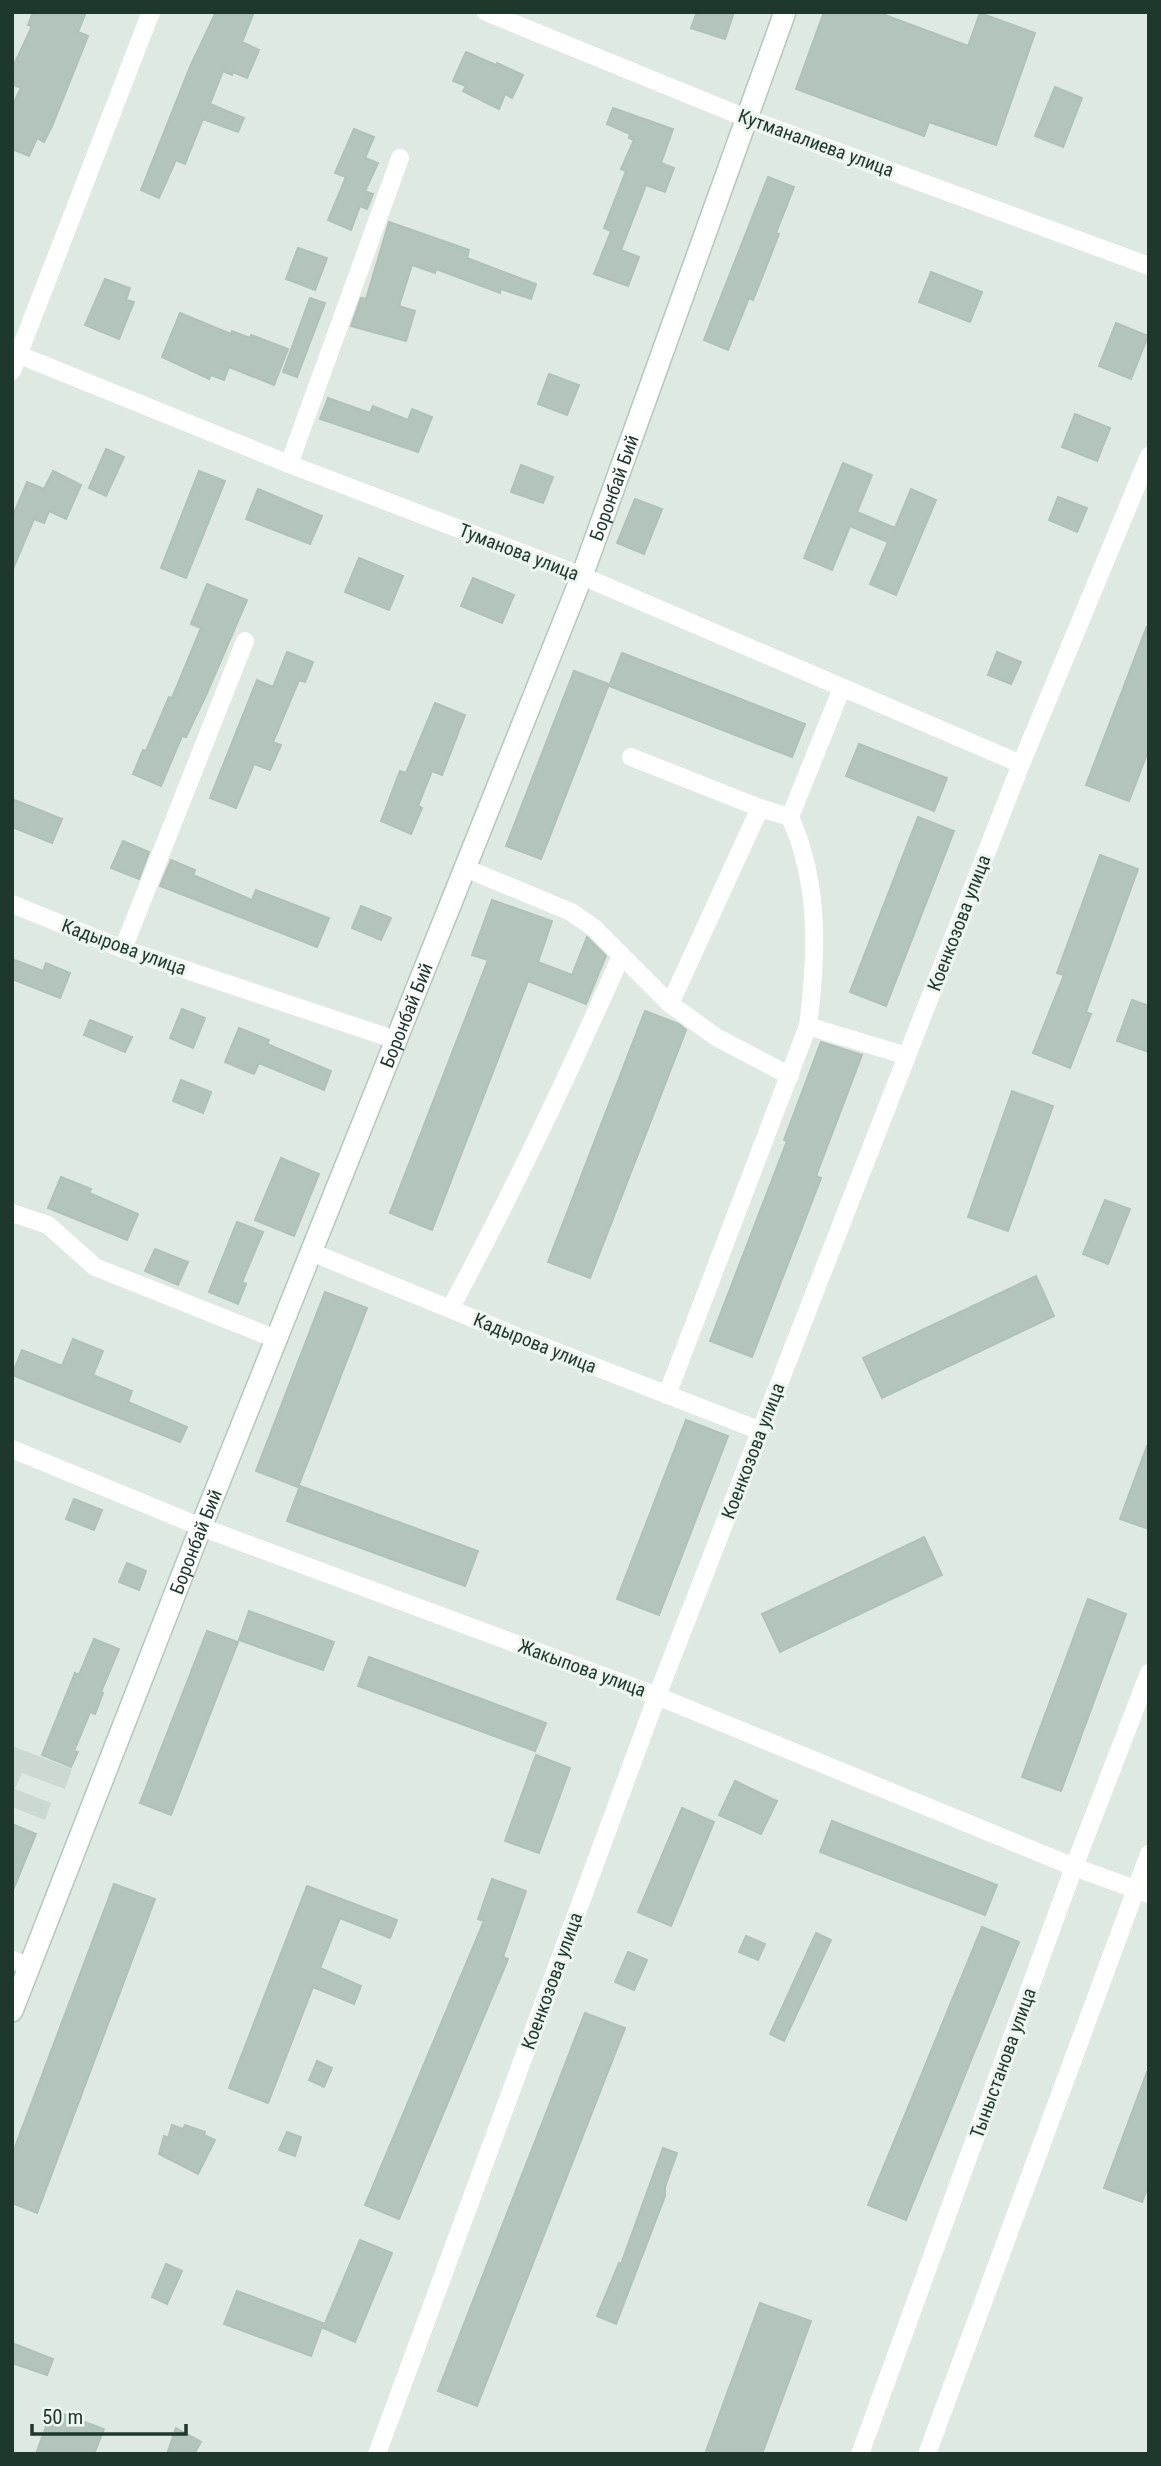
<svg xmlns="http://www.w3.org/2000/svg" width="1161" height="2466" font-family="'Roboto Condensed',sans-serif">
<rect width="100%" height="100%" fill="#dde9e1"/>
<!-- built -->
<path fill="#ccd9d0" d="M12 1746 72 1769 65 1789 22 1773 15 1789 51 1803 45 1820 12 1807Z"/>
<!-- building -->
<g fill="#b3c4ba" stroke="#b0c2b7" stroke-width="2">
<path d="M33 12H86L78 32 88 36 52 126 44 142 37 138 29 156 12 149V106L21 88 12 84V69L32 26 28 25Z"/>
<path d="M216 12H254L242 42 259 50 247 78 233 72 232 75 223 71 210 104 244 118 238 132 203 119 185 164 176 160 159 198 141 190 190 67Z"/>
<path d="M697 12H734L725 39 691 28Z"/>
<path d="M824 12H877L968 46 980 13 1035 33 996 145 929 122 924 136 796 89Z"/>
<path d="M466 52 496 65 497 63 523 75 512 98 505 94 499 109 463 91 466 86 453 81Z"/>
<path d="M1055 87 1082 98 1063 147 1035 136Z"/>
<path d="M613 108 673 129 661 163 674 168 665 192 646 185 621 250 639 257 628 286 594 274 611 231 604 228 626 171 621 169 634 140 629 138 630 134 607 124Z"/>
<path d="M354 129 374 137 365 158 378 163 365 191 373 194 367 209 360 206 351 230 328 220 346 177 335 173Z"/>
<path d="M768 177 794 187 776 233 779 234 761 280 753 300 749 298 728 350 704 340Z"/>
<path d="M389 222 469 250 467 258 536 284 531 299 501 289 500 293 436 269 435 273 412 265 399 306 415 311 406 341 351 326 361 298 366 299Z"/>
<path d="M298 248 327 258 315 290 286 279Z"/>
<path d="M931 272 982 292 970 322 919 302Z"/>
<path d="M105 279 130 288 126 300 134 302 119 339 85 325Z"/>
<path d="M310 298 325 303 297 377 283 372Z"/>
<path d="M180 313 231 334 232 331 250 338 251 335 288 349 274 385 229 367 224 380 211 375 209 379 162 357Z"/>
<path d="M1116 323 1148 336 1131 379 1099 366Z"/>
<path d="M549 374 579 385 567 415 538 404Z"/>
<path d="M328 398 370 413 373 406 408 420 412 409 432 417 418 452 320 419Z"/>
<path d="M1075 414 1110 428 1097 461 1062 447Z"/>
<path d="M106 449 124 457 106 496 89 488Z"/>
<path d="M843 463 872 475 857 512 895 528 911 489 936 500 896 595 870 584 888 542 850 526 832 570 804 558Z"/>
<path d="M521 465 553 477 543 503 511 492Z"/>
<path d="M53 471 81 485 66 519 49 511 44 523 34 519 12 571V518L27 482 44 489Z"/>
<path d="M199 471 225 481 186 578 161 568Z"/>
<path d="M258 489 322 516 310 544 246 519Z"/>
<path d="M1058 497 1087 508 1077 532 1049 520Z"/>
<path d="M635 499 662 509 644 554 617 543Z"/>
<path d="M359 558 403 576 389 610 345 592Z"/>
<path d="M473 578 514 595 502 623 461 606Z"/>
<path d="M207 584 247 600 207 693 186 737 182 736 161 786 133 774 143 750 146 751 169 697 172 698 201 628 191 624Z"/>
<path d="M1147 626 1149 749 1129 801 1086 785Z"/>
<path d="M287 652 313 662 305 682 299 680 273 742 281 745 270 770 254 764 236 808 210 798 257 680 273 687Z"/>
<path d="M997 652 1021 662 1011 684 988 675Z"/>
<path d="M622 653 805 724 792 757 609 686Z"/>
<path d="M574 671 609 684 541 859 506 846Z"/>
<path d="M435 703 465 715 442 775 432 771 418 806 422 808 411 834 381 821 400 771 406 773Z"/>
<path d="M859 744 947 778 934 811 846 776Z"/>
<path d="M12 799 62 819 52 843 12 827Z"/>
<path d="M918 817 954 831 886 1006 850 992Z"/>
<path d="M123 841 149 852 139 879 111 868Z"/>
<path d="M1100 855 1138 869 1086 1012 1091 1014 1070 1068 1033 1053 1064 975 1057 973Z"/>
<path d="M171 860 195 870 193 875 252 900 256 890 329 918 317 947 160 886Z"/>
<path d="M492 900 552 921 538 962 572 975 587 937 606 956 586 1004 528 981 432 1230 390 1213 488 960 472 955Z"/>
<path d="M361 906 391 918 381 940 352 928Z"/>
<path d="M12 959 43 971 46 963 70 973 60 998 12 979Z"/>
<path d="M1132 1000 1149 1006V1052L1117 1041Z"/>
<path d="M182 1009 205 1018 193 1048 170 1038Z"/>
<path d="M645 1011 679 1024 686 1030 590 1278 548 1262Z"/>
<path d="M90 1020 132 1037 125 1052 84 1035Z"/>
<path d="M239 1028 269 1040 267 1044 331 1071 324 1090 259 1063 254 1074 225 1062Z"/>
<path d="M821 1042 862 1055 816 1176 821 1178 752 1357 710 1341 787 1141 784 1140Z"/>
<path d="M181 1080 211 1092 203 1113 173 1101Z"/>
<path d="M1012 1091 1053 1106 1008 1231 968 1217Z"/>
<path d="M281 1158 319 1174 294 1236 255 1220Z"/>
<path d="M61 1177 91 1189 89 1193 138 1214 127 1240 48 1208Z"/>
<path d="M1105 1200 1130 1209 1108 1264 1083 1254Z"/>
<path d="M237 1222 263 1232 242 1282 246 1284 238 1304 209 1292Z"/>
<path d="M155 1249 188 1262 178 1285 145 1271Z"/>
<path d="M1036 1276 1054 1316 882 1398 863 1358Z"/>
<path d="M325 1292 367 1308 298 1487 256 1471Z"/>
<path d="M73 1339 103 1351 93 1375 132 1391 128 1402 187 1427 180 1442 12 1375 22 1350 62 1366Z"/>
<path d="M686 1420 728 1436 659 1615 617 1599Z"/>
<path d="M1147 1446H1149V1529L1120 1519Z"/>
<path d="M300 1486 478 1551 465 1586 287 1521Z"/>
<path d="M74 1499 102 1510 94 1530 66 1519Z"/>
<path d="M924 1537 942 1575 780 1652 762 1614Z"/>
<path d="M127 1563 146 1571 139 1590 119 1582Z"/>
<path d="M1088 1599 1126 1614 1061 1791 1022 1777Z"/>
<path d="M249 1611 334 1642 323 1670 239 1640Z"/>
<path d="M207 1631 238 1642 171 1815 140 1803Z"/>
<path d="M94 1639 119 1649 101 1692 103 1693 95 1714 90 1712 74 1751 78 1752 71 1767 42 1755 75 1673 79 1675Z"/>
<path d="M369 1657 546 1723 535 1751 358 1686Z"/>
<path d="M536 1755 570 1768 539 1853 505 1841Z"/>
<path d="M735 1781 777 1801 761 1834 719 1815Z"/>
<path d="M682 1808 714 1822 671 1926 638 1912Z"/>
<path d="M832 1821 997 1885 985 1915 820 1852Z"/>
<path d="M12 1824 36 1834 13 1890H12Z"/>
<path d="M492 1879 526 1891 503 1957 508 1959 399 2219 365 2205 484 1921 478 1919Z"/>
<path d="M114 1884 155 1899 37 2213 12 2203V2155Z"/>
<path d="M307 1886 397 1920 390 1938 340 1918 320 1968 361 1986 354 2004 313 1987 268 2103 229 2088Z"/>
<path d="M982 1927 1019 1942 906 2220 868 2205Z"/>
<path d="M816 1933 831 1940 784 2041 770 2034Z"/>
<path d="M746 1936 765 1944 758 1960 739 1952Z"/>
<path d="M628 1952 647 1960 634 1990 615 1982Z"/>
<path d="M585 2013 625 2028 477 2406 438 2391Z"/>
<path d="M317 2061 332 2068 324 2087 309 2080Z"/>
<path d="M1147 2072H1149V2184L1142 2202 1104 2188Z"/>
<path d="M172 2125 183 2129 185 2125 205 2132 204 2135 215 2140 198 2174 159 2154 164 2136 168 2138Z"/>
<path d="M287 2132 301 2137 295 2156 279 2150Z"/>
<path d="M663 2148 677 2153 665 2187V2196L616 2324 597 2316 619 2263 621 2264Z"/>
<path d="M360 2240 392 2253 355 2342 323 2328Z"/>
<path d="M166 2264 182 2271 167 2304 152 2297Z"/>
<path d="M237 2291 323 2323 311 2356 224 2324Z"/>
<path d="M760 2303 811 2321 762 2454H705Z"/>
<path d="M12 2343 53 2359 47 2375 12 2363Z"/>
<path d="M52 2410 104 2429 94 2454H36Z"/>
<path d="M176 2428 201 2442 194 2454H167Z"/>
</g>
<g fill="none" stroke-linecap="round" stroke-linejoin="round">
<defs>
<g id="secondary">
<path id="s1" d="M12 2011 201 1527 582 576 785 12"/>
</g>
</defs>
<!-- secondary casing -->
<use href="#secondary" stroke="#b1c9bb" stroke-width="24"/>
<!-- street -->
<g stroke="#fff" stroke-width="18">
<path d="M486 12 746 118 1149 266"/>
<path d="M12 352 289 464 582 576 1021 764"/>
<path d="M12 371 151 12"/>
<path d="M289 464 400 158"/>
<path d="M631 757 760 808 790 817 842 688"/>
<path d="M465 868 571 912 594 928 670 1004 716 1037 790 1076"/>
<path d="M12 904 123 949 396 1040"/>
<path d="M123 949 245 641"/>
<path d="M670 1004 760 808"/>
<path d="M808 1026 907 1056"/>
<path d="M12 1213 48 1225 95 1267 276 1339"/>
<path d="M311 1252 516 1336 761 1431"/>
<path d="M450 1309C512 1194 568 1076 621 956"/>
<path d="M667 1395 808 1026C817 955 820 884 790 817"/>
<path d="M12 1449 201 1527 657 1696 1074 1867 1149 1894"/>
<path d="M12 1960 29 1966"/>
<path d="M377 2454 657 1696 1021 764 1149 456"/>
<path d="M860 2454 1074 1867 1149 1673"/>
<path d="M927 2454 1149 1854"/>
</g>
<!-- secondary -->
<use href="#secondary" stroke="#fff" stroke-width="21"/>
</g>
<g text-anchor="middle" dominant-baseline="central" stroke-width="6" stroke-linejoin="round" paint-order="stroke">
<!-- street labels -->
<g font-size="19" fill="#1f382c" stroke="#eef6f0">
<text transform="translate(816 143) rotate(20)">Кутманалиева улица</text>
<text stroke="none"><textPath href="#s1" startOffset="1638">Боронбай Бий</textPath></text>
<text transform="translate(519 552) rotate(21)">Туманова улица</text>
<text transform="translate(959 923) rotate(-69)">Коенкозова улица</text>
<text transform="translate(124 947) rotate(20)">Кадырова улица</text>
<text stroke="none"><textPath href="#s1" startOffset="1071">Боронбай Бий</textPath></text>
<text transform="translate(535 1343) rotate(22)">Кадырова улица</text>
<text transform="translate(753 1451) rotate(-69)">Коенкозова улица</text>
<text stroke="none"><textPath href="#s1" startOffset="504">Боронбай Бий</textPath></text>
<text transform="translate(582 1668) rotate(20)">Жакыпова улица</text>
<text transform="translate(552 1981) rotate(-70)">Коенкозова улица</text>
<text transform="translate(1003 2063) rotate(-70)">Тыныстанова улица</text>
</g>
</g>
<!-- border -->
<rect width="1161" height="2466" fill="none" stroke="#1f382c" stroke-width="28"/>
<!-- scale -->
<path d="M32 2424v10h154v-10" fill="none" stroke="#1f382c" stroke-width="3.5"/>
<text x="42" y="2424" font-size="21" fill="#1f382c" stroke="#eef6f0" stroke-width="5" paint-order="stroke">50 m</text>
</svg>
